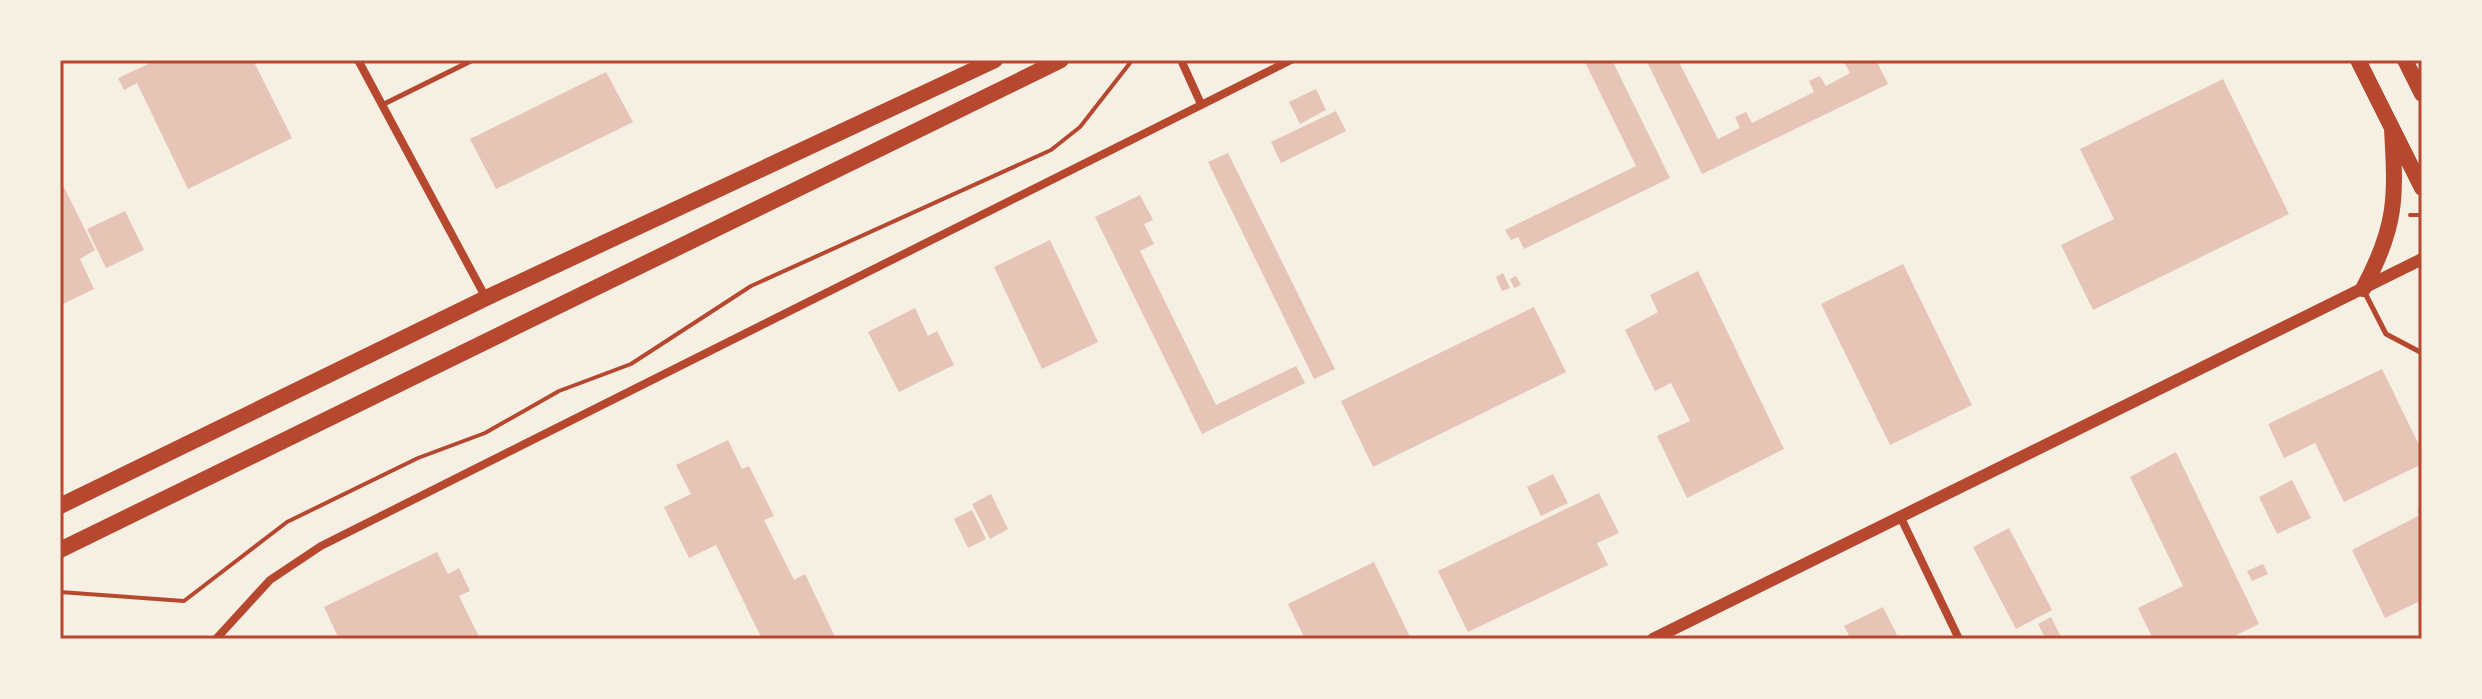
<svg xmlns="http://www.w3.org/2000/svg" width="2482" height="699" font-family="Karla,sans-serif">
<rect width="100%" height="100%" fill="#f6efe4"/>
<!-- building -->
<g fill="#e6c5b7">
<path d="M157 60H253L292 138 188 189 137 83 124 90 118 78Z"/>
<path d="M1584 60H1612L1670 178 1524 249 1518 237 1511 240 1505 230 1636 166Z"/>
<path d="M1646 60H1678L1718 139 1740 128 1735 117 1746 112 1752 123 1814 92 1809 81 1820 76 1826 86 1850 73 1843 60H1876L1888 84 1702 174Z"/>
<path d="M606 72 633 122 496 189 470 139Z"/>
<path d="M2223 79 2289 214 2093 310 2061 245 2114 219 2080 149Z"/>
<path d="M1316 89 1326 110 1300 124 1289 102Z"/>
<path d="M1336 111 1346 131 1281 163 1271 142Z"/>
<path d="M1228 153 1335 369 1314 379 1208 162Z"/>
<path d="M60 179 95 250 80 259 94 289 63 304 61 313Z"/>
<path d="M1140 195 1153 220 1144 224 1154 244 1140 251 1216 405 1296 366 1305 383 1202 434 1095 217Z"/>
<path d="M125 211 144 250 106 268 87 229Z"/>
<path d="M1050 240 1098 342 1042 369 994 267Z"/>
<path d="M1903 264 1972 405 1890 445 1821 304Z"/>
<path d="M1698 271 1784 449 1687 498 1657 436 1690 421 1671 383 1655 391 1625 330 1658 312 1650 295Z"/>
<path d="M1503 273 1510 288 1502 291 1496 277Z"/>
<path d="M1516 276 1521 285 1514 288 1510 279Z"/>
<path d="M1534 307 1566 372 1373 467 1341 401Z"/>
<path d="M915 308 928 336 937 331 954 365 899 392 868 332Z"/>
<path d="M2382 369 2422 451V464L2344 502 2315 443 2284 458 2268 424Z"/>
<path d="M728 440 742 469 749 466 774 516 764 520 794 580 805 574 836 639H762L716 545 689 558 664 507 691 494 676 465Z"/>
<path d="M2176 452 2259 624 2228 639H2153L2138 608 2183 586 2130 477Z"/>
<path d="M1553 474 1568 503 1541 516 1527 487Z"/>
<path d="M2292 480 2311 518 2277 534 2259 497Z"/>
<path d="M1599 493 1619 533 1597 543 1608 565 1468 632 1438 571Z"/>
<path d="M991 494 1008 529 990 539 972 504Z"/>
<path d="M2422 508V600L2385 618 2352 550 2420 515 2417 510Z"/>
<path d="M972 510 986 539 968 548 954 519Z"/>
<path d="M2009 528 2052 610 2016 629 1973 547Z"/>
<path d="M437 552 448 574 459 568 470 591 459 596 480 639H339L324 607Z"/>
<path d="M1374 562 1411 639H1305L1288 604Z"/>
<path d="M2263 564 2268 574 2252 581 2247 571Z"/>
<path d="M1883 607 1899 639H1851L1844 626Z"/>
<path d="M2051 617 2062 639H2046L2038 624Z"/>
</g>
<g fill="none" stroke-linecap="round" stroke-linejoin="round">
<!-- path -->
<g stroke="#b5482f" stroke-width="4">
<path d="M2410 215H2420"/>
<path d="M60 592 184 601 287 522 418 458 485 433 559 391 631 364 751 286 1051 150 1080 127 1130 63"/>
</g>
<!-- service -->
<g stroke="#b5482f" stroke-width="5">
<path d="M382 105 473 60"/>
<path d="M2365 293 2386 334 2422 353"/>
</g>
<!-- minor -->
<g stroke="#b5482f" stroke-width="8">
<path d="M358 60 486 298"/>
<path d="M1181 60 1201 104"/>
<path d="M1900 516 1959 639"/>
<path d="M216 639 270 580 321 546 1291 60"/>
</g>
<!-- tertiary -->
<path stroke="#b5482f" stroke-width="12" d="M1653 639 2422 259"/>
<!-- primary -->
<g stroke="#b5482f" stroke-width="16">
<path d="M2358 60 2422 188"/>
<path d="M2405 60 2422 94"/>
<path d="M2363 289C2397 226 2396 198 2392 129"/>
<path d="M60 506 486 298 995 60"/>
<path d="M60 550 1061 60"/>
</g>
</g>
<!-- border -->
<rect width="2482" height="699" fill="none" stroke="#f6efe4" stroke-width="124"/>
<rect x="62" y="62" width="2358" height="575" fill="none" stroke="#b5482f" stroke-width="3"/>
</svg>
